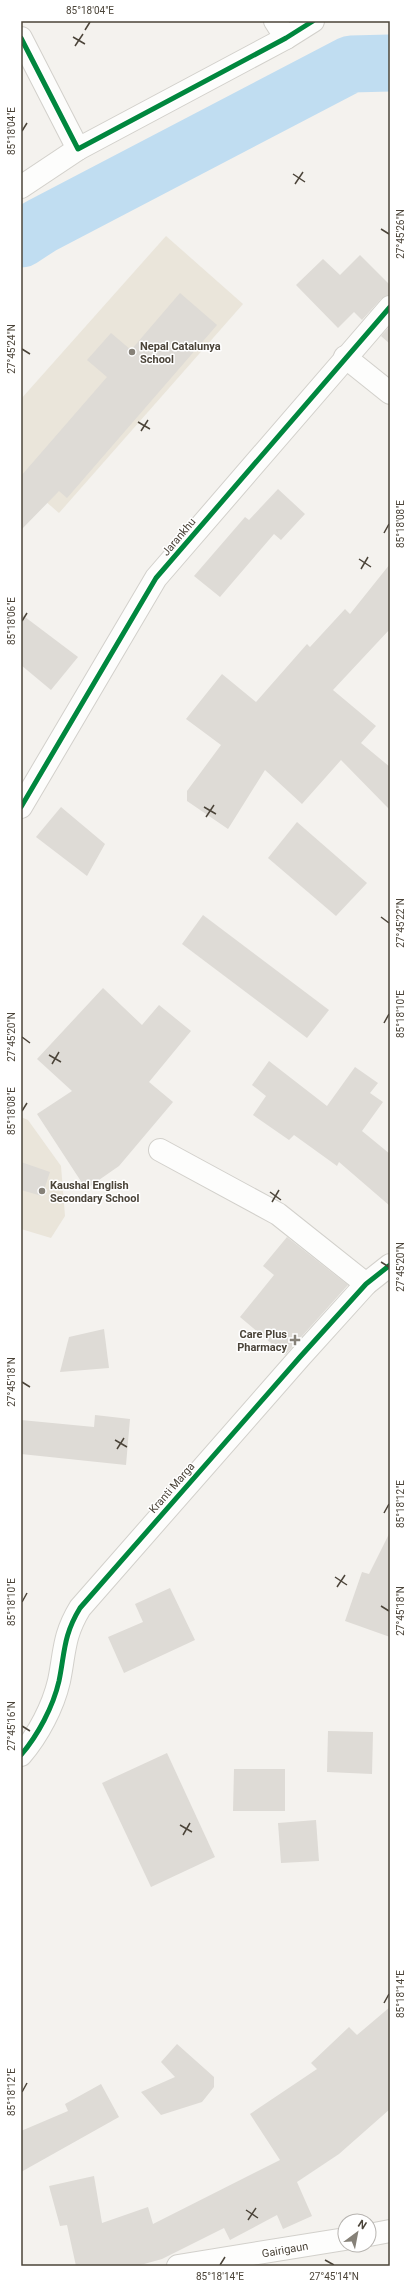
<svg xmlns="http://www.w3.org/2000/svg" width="411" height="2287" font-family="Roboto,sans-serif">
<rect width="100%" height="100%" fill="#f4f2ee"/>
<!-- education -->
<g fill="#eae5da">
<path d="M166 236 243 304 59 513 21 480V399Z"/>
<path d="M21 1117 28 1120 61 1166 65 1216 51 1238 21 1229Z"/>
</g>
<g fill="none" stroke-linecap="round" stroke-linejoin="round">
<!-- river -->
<path stroke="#c0ddf1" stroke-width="57" d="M21 239 41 226 351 64 390 63"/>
</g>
<!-- building -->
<g fill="#dedbd6">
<path d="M360 255 390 285V295L381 299 362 320 354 312 338 328 296 285 323 259 340 275Z"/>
<path d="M180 293 217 325 67 498 59 491 21 530V476L107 377 87 360 111 333 131 350Z"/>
<path d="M390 326V344L381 336Z"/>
<path d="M278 489 305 514 281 540 274 534 220 597 194 576 245 517 249 520Z"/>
<path d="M390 564V629L333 690 376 726 361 743 390 767V810L341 760 302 804 265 770 228 829 187 801V791L221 745 186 719 222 674 256 702 307 644 310 647 345 609 350 614Z"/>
<path d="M21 614 78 657 51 690 21 665Z"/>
<path d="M61 807 105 844 87 876 36 837Z"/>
<path d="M297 822 367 883 336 916 268 858Z"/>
<path d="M203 915 329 1010 307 1038 182 944Z"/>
<path d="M103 988 142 1025 159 1005 191 1031 149 1082 173 1102 119 1166 86 1189 37 1114 72 1091 37 1059Z"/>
<path d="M269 1061 327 1106 355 1067 378 1083 370 1093 383 1102 362 1131 390 1154V1206L339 1162 337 1166 294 1135 289 1140 253 1115 266 1096 252 1085Z"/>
<path d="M21 1162 50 1172 42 1196 21 1190Z"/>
<path d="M287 1237 348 1285 285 1355 240 1317 274 1275 263 1266Z"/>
<path d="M104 1329 109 1368 60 1372 69 1337Z"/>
<path d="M95 1415 130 1419 126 1465 21 1454V1420L94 1427Z"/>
<path d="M390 1532V1637L345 1621 362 1572 369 1574Z"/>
<path d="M170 1588 195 1640 124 1673 108 1637 143 1622 135 1604Z"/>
<path d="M328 1731 373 1732 372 1774 327 1772Z"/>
<path d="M167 1753 215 1857 151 1887 102 1783Z"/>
<path d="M234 1769H285V1811H233Z"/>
<path d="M316 1820 319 1861 281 1863 278 1823Z"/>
<path d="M390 2007V2109L339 2154 297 2182 312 2216 283 2229 277 2215 230 2240 224 2228 162 2259 137 2266H76L67 2225 60 2226 49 2186 94 2176 102 2223 148 2207 153 2224 280 2160 250 2114 317 2069 311 2063 349 2027 357 2035Z"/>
<path d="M177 2044 214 2077V2087L202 2102 161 2115 141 2092 175 2077 161 2062Z"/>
<path d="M101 2084 119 2117 21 2172V2131L68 2111 65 2104Z"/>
</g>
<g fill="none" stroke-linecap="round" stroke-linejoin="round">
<defs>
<g id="minor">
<path d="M275 21 286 38"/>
<path d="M21 38 78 149 286 38 313 21"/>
<path d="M21 187 78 149"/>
<path d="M345 357 390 393"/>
<path d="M160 1150 278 1214 366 1284"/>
<path d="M21 1755C38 1735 53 1707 59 1681 65 1652 63 1636 80 1608L300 1357 366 1284 390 1265"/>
<path d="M369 2235 390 2231"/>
<path d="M178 2266 345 2239"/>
</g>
<path id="tertiary" d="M21 807 156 578 390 307"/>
</defs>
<!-- minor casing -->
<use href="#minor" stroke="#d2d0cb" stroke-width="24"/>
<!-- tertiary casing -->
<use href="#tertiary" stroke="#d2d0cb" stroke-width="24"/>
<!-- minor -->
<use href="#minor" stroke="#fdfdfc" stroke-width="22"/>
<!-- tertiary -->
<use href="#tertiary" stroke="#fdfdfc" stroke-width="22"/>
<defs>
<g id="cycleway">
<path d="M21 38 78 149 286 38 313 21"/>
<path d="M21 807 156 578 390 307"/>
<path d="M21 1755C38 1735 53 1707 59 1681 65 1652 63 1636 80 1608L300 1357 366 1284 390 1265"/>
</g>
</defs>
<!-- cycleway casing -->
<use href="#cycleway" stroke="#fff" stroke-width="8"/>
<!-- cycleway -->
<use href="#cycleway" stroke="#00873e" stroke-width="5"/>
</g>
<!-- ticks -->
<path fill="none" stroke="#4b4439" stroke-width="1.5" d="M85 30 90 22M73 37 85 44M75 46 83 34M22 131 27 123M293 174 305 182M295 184 303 172M381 229 389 234M22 349 30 354M138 422 150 429M141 431 148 420M384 533 389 524M359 559 371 567M361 569 368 557M22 621 27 613M204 807 216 814M206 817 214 805M381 917 389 923M384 1023 389 1014M22 1037 30 1043M49 1055 61 1062M52 1064 59 1052M22 1111 27 1103M270 1192 281 1200M272 1202 279 1190M381 1262 389 1267M22 1382 30 1387M115 1440 127 1447M117 1449 124 1438M384 1513 389 1504M335 1577 347 1585M337 1587 345 1575M22 1602 27 1593M381 1606 389 1611M22 1726 30 1731M180 1825 192 1832M183 1835 190 1823M384 2003 389 1994M22 2092 27 2083M246 2210 258 2218M248 2220 256 2208M325 2260 334 2265M220 2265 225 2257"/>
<!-- markers -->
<g fill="#868178" stroke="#fff" stroke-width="1.5">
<circle cx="132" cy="352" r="4"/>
<circle cx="42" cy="1191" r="4"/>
<path d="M293 1334h4v4h4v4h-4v4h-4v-4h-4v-4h4z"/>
</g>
<g text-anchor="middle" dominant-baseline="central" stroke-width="3" stroke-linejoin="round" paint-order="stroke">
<!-- poi labels -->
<g font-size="11" font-weight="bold" fill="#4b4439" stroke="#fff" text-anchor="start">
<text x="140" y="346">Nepal Catalunya<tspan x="140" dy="13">School</tspan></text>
<text x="50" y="1185">Kaushal English<tspan x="50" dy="13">Secondary School</tspan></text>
<text x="287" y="1334" text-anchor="end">Care Plus<tspan x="287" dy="13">Pharmacy</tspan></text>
</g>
<!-- street labels -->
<g font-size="11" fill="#4b4439" stroke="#fff">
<text transform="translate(179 537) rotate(-50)">Jarankhu</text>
<text transform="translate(172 1488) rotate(-49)">Kranti Marga</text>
<text transform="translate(285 2250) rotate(-10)">Gairigaun</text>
</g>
</g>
<!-- border -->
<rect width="411" height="2287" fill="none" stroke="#ffffff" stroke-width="44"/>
<!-- north arrow -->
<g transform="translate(357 2233) rotate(32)"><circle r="19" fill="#ffffff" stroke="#b7b4b0"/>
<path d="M0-3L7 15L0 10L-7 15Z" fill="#868178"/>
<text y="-6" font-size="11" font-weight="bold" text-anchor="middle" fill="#4b4439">N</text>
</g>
<rect x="22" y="22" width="367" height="2243" fill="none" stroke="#4b4439" stroke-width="1.5"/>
<g font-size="10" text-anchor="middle" fill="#4b4439">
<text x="90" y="14">85°18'04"E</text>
<text transform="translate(11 131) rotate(-90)" y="4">85°18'04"E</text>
<text transform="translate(400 234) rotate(-90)" y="4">27°45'26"N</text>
<text transform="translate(11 349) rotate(-90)" y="4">27°45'24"N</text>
<text transform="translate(400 524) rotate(-90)" y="4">85°18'08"E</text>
<text transform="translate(11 621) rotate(-90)" y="4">85°18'06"E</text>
<text transform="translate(400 923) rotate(-90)" y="4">27°45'22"N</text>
<text transform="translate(400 1014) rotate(-90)" y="4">85°18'10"E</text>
<text transform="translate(11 1037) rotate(-90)" y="4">27°45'20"N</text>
<text transform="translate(11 1111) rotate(-90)" y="4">85°18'08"E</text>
<text transform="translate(400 1267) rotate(-90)" y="4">27°45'20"N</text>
<text transform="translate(11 1382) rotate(-90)" y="4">27°45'18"N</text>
<text transform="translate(400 1504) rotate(-90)" y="4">85°18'12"E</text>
<text transform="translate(11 1602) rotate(-90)" y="4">85°18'10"E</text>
<text transform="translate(400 1611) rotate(-90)" y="4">27°45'18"N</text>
<text transform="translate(11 1726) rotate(-90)" y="4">27°45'16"N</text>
<text transform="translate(400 1994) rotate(-90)" y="4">85°18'14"E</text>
<text transform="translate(11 2092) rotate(-90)" y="4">85°18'12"E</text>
<text x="220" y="2280">85°18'14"E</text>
<text x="334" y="2280">27°45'14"N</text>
</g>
</svg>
